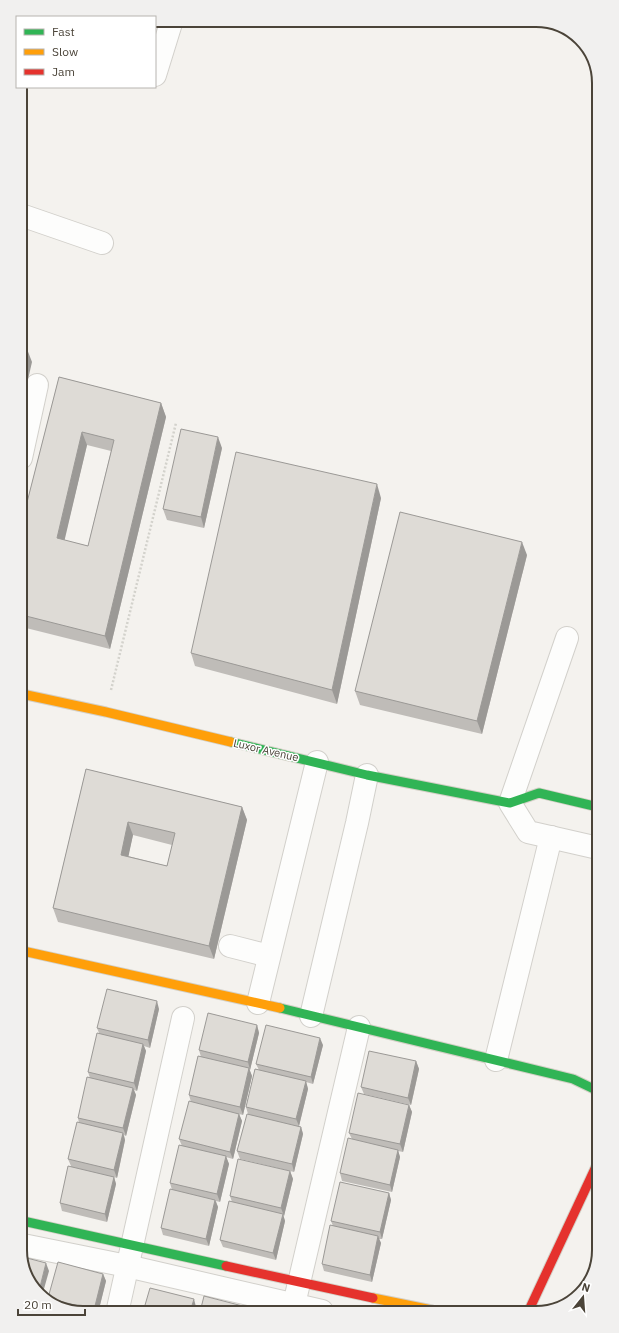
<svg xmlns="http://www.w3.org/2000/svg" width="619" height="1333" font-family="'IBM Plex Sans',sans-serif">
<rect width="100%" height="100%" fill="#f4f2ee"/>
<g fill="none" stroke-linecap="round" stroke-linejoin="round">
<defs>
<g id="street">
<path d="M155 75 172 20"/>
<path d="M21 215 102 243"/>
<path d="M21 458 37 385"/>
<path d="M567 638 510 803 528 832 598 848"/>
<path d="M230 946 269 956"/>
<path d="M258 1003 317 762"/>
<path d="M311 1016 357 823 367 775"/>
<path d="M496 1060 551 837"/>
<path d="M23 1245 127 1266 322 1311"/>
<path d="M295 1300 359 1027"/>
<path d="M117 1313 183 1018"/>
</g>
<g id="fast">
<path d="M231 742 367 775 510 803 539 793 598 807"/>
<path d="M280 1008 573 1079 596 1090 599 1093"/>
<path d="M23 1221 226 1266"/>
</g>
<g id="slow">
<path d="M22 694 106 712 231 742"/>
<path d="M23 951 280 1008"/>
<path d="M373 1298 432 1310"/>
</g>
<g id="jam">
<path d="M226 1266 373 1298"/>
<path d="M529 1310 599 1160"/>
</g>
</defs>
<!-- street casing -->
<use href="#street" stroke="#d2d0cb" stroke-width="24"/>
<!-- fast casing -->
<use href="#fast" stroke="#d3cfc5" stroke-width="11"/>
<!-- slow casing -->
<use href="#slow" stroke="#d3cfc5" stroke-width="11"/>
<!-- jam casing -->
<use href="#jam" stroke="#d3cfc5" stroke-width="11"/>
<!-- path -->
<path stroke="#d3d2cc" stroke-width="2.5" stroke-dasharray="2 2" stroke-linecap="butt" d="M111 690 176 423"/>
<!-- street -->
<use href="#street" stroke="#fdfdfc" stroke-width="22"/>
<!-- fast -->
<use href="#fast" stroke="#30b455" stroke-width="9"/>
<!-- slow -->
<use href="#slow" stroke="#ff9f0a" stroke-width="9"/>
<!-- jam -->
<use href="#jam" stroke="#e5322d" stroke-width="9"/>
</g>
<!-- wall -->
<g fill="#bfbcb8" fill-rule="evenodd">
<path d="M59 377 161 403 166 417 110 649 22 627 21 526ZM87 445 111 451 88 546 64 540Z"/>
<path d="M222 448 204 528 167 520 163 509Z"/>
<path d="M381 498 337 704 195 666 191 653Z"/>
<path d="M527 555 482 734 360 705 355 691Z"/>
<path d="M86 769 242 807 247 820 214 959 58 922 53 908ZM133 835 172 845 167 866 128 856Z"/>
<path d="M159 1009 150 1048 144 1046 146 1051 137 1091 134 1090 136 1095 126 1136 124 1135 125 1140 117 1178 114 1177 116 1184 107 1222 62 1211 60 1203 71 1166 68 1159 79 1123 78 1118 90 1078 88 1072 99 1033 97 1028Z"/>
<path d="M257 1025 259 1033 250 1070 249 1069 252 1076 243 1115 239 1114 242 1121 233 1159 226 1157 229 1164 220 1202 216 1201 218 1207 209 1246 163 1235 161 1228 172 1190 170 1183 182 1146 179 1139 191 1102 189 1095 201 1057 199 1050Z"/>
<path d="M323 1045 313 1084 306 1082 308 1089 299 1126 301 1127 303 1134 294 1172 240 1159 237 1151 248 1114 246 1107 259 1070 256 1064Z"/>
<path d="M416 1061 419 1069 411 1105 364 1094 361 1087Z"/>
<path d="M409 1105 412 1112 403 1152 398 1151 400 1157 392 1192 342 1181 340 1173 352 1139 349 1133Z"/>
<path d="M290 1171 293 1179 284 1216 283 1215 285 1221 276 1260 223 1247 220 1240 232 1202 230 1196Z"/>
<path d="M389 1193 391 1200 382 1239H379L381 1243 372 1282 324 1271 322 1264 333 1226 331 1221Z"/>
<path d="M103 1274 106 1281 98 1313H79L49 1302 48 1298Z"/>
</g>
<!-- shaded-wall -->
<g fill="#9b9996">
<path d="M27 349 32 362 21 410V376Z"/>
<path d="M161 403 166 417 110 649 105 636Z"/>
<path d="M82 432 87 445 62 551 57 538Z"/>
<path d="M218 437 222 448 204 528 201 517Z"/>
<path d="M377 484 381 498 337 704 332 690Z"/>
<path d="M522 542 527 555 482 734 477 721Z"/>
<path d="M242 807 247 820 214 959 209 946Z"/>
<path d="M128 822 133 835 126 868 121 855Z"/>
<path d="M157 1001 159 1009 150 1048 148 1040Z"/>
<path d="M257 1025 259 1033 250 1070 248 1062Z"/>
<path d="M320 1038 323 1045 313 1084 311 1077Z"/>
<path d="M143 1044 146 1051 137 1091 134 1083Z"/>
<path d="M416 1061 419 1069 411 1105 408 1098Z"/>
<path d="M249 1068 252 1076 243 1115 240 1107Z"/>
<path d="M306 1081 308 1089 299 1126 296 1119Z"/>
<path d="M133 1088 136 1095 126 1136 123 1128Z"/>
<path d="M409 1105 412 1112 403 1152 400 1144Z"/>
<path d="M239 1114 242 1121 233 1159 230 1152Z"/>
<path d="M301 1127 303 1134 294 1172 292 1164Z"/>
<path d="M123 1133 125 1140 117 1178 114 1170Z"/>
<path d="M398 1150 400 1157 392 1192 390 1185Z"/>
<path d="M226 1156 229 1164 220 1202 217 1194Z"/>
<path d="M290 1171 293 1179 284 1216 281 1208Z"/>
<path d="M114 1177 116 1184 107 1222 105 1214Z"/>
<path d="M389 1193 391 1200 382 1239 380 1232Z"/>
<path d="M215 1200 218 1207 209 1246 206 1239Z"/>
<path d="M283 1214 285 1221 276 1260 273 1253Z"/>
<path d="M378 1236 381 1243 372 1282 370 1275Z"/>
<path d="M46 1263 49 1271 42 1296 39 1291Z"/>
<path d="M103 1274 106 1281 98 1313H94V1310Z"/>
<path d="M194 1299 196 1307 195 1312H190Z"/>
</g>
<!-- building -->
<g fill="#dedbd6" stroke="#9b9996" fill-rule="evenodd">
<path d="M21 348 27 349 21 376Z"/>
<path d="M59 377 161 403 105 636 22 615 21 526ZM82 432 114 440 88 546 57 538Z"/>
<path d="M181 429 218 437 201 517 163 509Z"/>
<path d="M236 452 377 484 332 690 191 653Z"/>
<path d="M400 512 522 542 477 721 355 691Z"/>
<path d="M86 769 242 807 209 946 53 908ZM128 822 175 833 167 866 121 855Z"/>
<path d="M107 989 157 1001 148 1040 97 1028Z"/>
<path d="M208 1013 257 1025 248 1062 199 1050Z"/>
<path d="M266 1025 320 1038 311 1077 256 1064Z"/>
<path d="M97 1033 143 1044 134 1083 88 1072Z"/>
<path d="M369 1051 416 1061 408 1098 361 1087Z"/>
<path d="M198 1056 249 1068 240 1107 189 1095Z"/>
<path d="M255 1069 306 1081 296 1119 246 1107Z"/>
<path d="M87 1077 133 1088 123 1128 78 1118Z"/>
<path d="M358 1093 409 1105 400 1144 349 1133Z"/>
<path d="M189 1101 239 1114 230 1152 179 1139Z"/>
<path d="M247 1114 301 1127 292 1164 237 1151Z"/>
<path d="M77 1122 123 1133 114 1170 68 1159Z"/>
<path d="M348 1138 398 1150 390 1185 340 1173Z"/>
<path d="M179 1145 226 1156 217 1194 170 1183Z"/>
<path d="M238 1159 290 1171 281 1208 230 1196Z"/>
<path d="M68 1166 114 1177 105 1214 60 1203Z"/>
<path d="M340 1182 389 1193 380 1232 331 1221Z"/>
<path d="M170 1189 215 1200 206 1239 161 1228Z"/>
<path d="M229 1201 283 1214 273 1253 220 1240Z"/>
<path d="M330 1225 378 1236 370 1275 322 1264Z"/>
<path d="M23 1257 46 1263 39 1291 23 1270Z"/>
<path d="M58 1262 103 1274 94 1310 48 1298Z"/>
<path d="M150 1288 194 1299 190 1312H143Z"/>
<path d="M204 1296 262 1311 200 1312Z"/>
</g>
<g text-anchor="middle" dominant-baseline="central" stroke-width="3" stroke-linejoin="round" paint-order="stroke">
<!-- street labels -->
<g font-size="11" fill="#4b4439" stroke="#fff">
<text transform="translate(266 750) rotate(13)">Luxor Avenue</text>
</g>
</g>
<!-- crop -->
<path d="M0 0H619V1333H0ZM83 27H536A56 56 0 0 1 592 83V1250A56 56 0 0 1 536 1306H83A56 56 0 0 1 27 1250V83A56 56 0 0 1 83 27Z" fill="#f1f0ef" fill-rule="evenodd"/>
<path fill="none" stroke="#4b4439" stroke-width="2" d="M83 27H536A56 56 0 0 1 592 83V1250A56 56 0 0 1 536 1306H83A56 56 0 0 1 27 1250V83A56 56 0 0 1 83 27Z"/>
<!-- legend -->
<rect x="16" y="16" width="140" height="72" fill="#ffffff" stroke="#b7b4b0"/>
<rect x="24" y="29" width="20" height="6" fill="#30b455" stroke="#b7b4b0"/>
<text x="52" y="36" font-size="12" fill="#4b4439">Fast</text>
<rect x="24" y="49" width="20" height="6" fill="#ff9f0a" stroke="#b7b4b0"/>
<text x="52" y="56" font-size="12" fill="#4b4439">Slow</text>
<rect x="24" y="69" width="20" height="6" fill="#e5322d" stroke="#b7b4b0"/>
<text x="52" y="76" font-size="12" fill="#4b4439">Jam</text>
<!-- north arrow -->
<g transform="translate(583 1297) rotate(17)" stroke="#ffffff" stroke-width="3" paint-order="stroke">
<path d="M0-3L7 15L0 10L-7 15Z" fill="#4b4439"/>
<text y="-6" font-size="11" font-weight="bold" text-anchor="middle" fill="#4b4439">N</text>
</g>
<!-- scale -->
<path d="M18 1309v6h67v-6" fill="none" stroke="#4b4439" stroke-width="2"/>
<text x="24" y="1309" font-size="12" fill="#4b4439" stroke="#ffffff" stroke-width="3" paint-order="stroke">20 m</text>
</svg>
